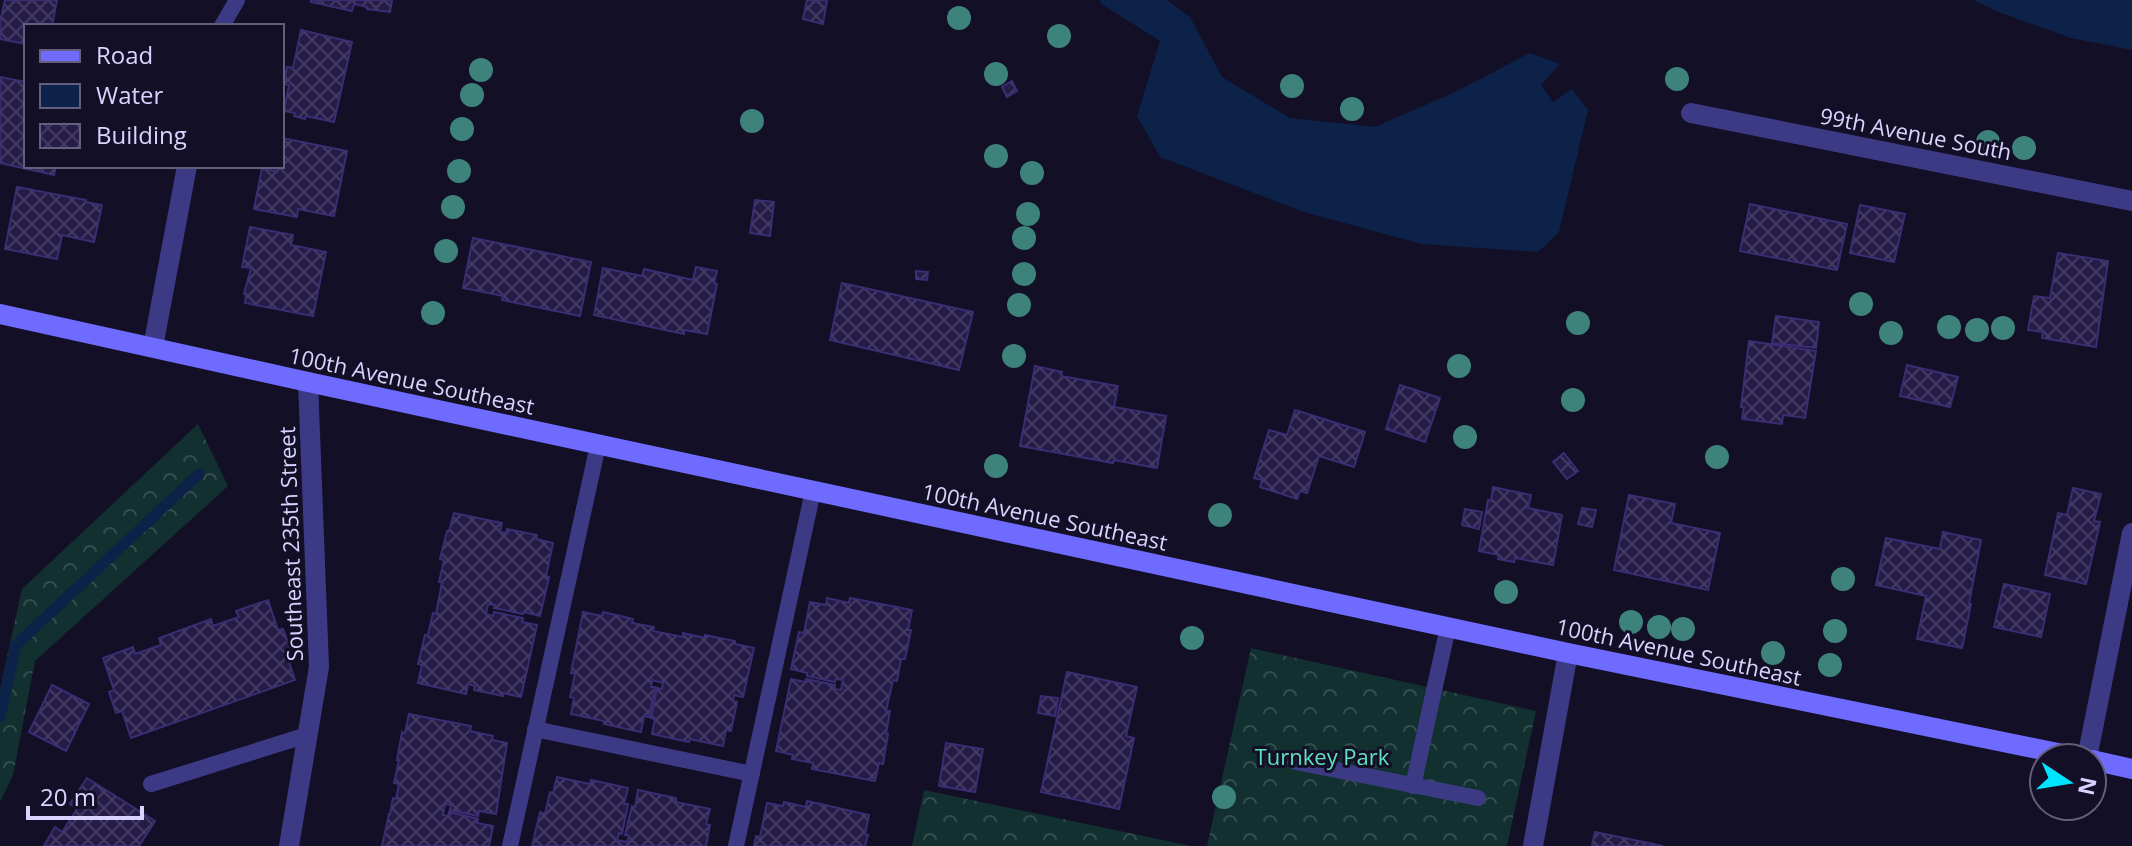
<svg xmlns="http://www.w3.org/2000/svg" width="2132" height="846" font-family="'Open Sans',sans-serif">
<defs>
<pattern id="forest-crowns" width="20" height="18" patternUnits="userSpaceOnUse" patternTransform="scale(2)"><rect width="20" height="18" fill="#12302f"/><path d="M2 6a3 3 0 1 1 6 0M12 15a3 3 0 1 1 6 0" fill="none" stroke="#344d4e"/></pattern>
<pattern id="building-cross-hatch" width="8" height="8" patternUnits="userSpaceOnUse" patternTransform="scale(2)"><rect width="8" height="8" fill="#241b47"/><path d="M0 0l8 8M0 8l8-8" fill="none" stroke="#433b63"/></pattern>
</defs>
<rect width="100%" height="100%" fill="#130f26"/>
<!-- forest -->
<g fill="url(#forest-crowns)">
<path d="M198 424 228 486 35 661 13 775 0 802V689L22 589Z"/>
<path d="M1251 648 1536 711 1507 846H1207Z"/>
<path d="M924 790 1191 846H912Z"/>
</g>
<!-- water -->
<g fill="#0c2248">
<path d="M1101 0H1167L1190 17 1222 77 1290 118 1375 127 1455 92 1530 53 1560 64 1541 85 1553 102 1572 89 1588 110 1559 232 1538 252 1422 244 1304 212 1160 157 1137 116 1160 41 1100 3Z"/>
<path d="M1973 0H2132V50L2071 38 1998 12Z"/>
</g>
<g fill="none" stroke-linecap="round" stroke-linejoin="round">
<!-- stream -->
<path stroke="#0c2248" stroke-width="11" d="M0 717 16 645 199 474"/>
</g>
<!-- building -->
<g fill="url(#building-cross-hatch)" stroke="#3b2d73" stroke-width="2">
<path d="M5 0H57L52 26H26V44L0 39V22Z"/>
<path d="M311 0H392L390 12 367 9V7L354 4 352 11 311 2Z"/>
<path d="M807 0H827L823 24 803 19Z"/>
<path d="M301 30 352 42 334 122 306 116 305 119 294 116 295 113 284 111 289 85 284 84 287 67 293 68Z"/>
<path d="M0 77 26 82V166H56L54 175 0 163Z"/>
<path d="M1012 81 1017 91 1007 97 1002 87Z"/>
<path d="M282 138 347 151 334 216 298 209 297 217 254 209 262 168 274 171 275 166H282Z"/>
<path d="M17 187 86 200V202L102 205 94 242 62 235 57 259 5 249Z"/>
<path d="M755 200 774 202 770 236 750 233Z"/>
<path d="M1750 204 1847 224 1837 270 1740 251Z"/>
<path d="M1860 205 1905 214 1894 262 1850 253Z"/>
<path d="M250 227 293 235 291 245 326 252 313 316 245 303 246 294H244L251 268 242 267Z"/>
<path d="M473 238 591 262 580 316 502 300 503 296 463 288Z"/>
<path d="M2058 253 2108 261 2096 347 2042 338 2043 332 2028 330 2034 296 2050 298Z"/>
<path d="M696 267 717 271 714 283 717 284 707 334 684 330V334L594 315 603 268 642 276 644 269 693 280Z"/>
<path d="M916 271 928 272 927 280 916 279Z"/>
<path d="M842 283 973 312 959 370 830 340Z"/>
<path d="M1776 316 1819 322 1816 348 1772 343Z"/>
<path d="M1749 341 1816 351 1805 418 1783 415 1782 424 1742 419 1744 407H1741Z"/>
<path d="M1907 365 1958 377 1950 407 1900 396Z"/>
<path d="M1035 366 1062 372 1061 376 1118 386 1114 407 1166 416 1157 468 1114 460 1113 463 1020 446Z"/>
<path d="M1400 385 1440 398 1425 442 1386 429Z"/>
<path d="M1295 410 1365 432 1354 467 1319 456 1307 493 1300 491 1297 499 1260 487 1262 480 1254 478 1269 430 1287 435Z"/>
<path d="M1564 453 1578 471 1567 479 1553 462Z"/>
<path d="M1493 487 1531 495 1528 508 1562 515 1553 565 1515 558 1514 562 1498 559 1499 555 1479 551 1488 500 1491 501Z"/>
<path d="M2073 488 2101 494 2094 521 2100 522 2086 584 2045 575 2058 513 2067 515Z"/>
<path d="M1629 495 1675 504 1671 523 1720 533 1708 590 1614 570Z"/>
<path d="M1582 508 1596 510 1592 527 1578 524Z"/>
<path d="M1465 509 1482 512 1479 529 1462 525Z"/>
<path d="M454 513 502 523 500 532 506 533 507 529 537 535 536 539 553 543 546 576 549 577 540 616 524 612 523 614 494 608 495 605 488 604 486 614 493 616 494 612 523 618 522 622 537 625 521 697 503 693V696L474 690 475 686 468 684 466 694 418 683 422 665 418 664 425 635H428L433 613 436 614 442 582H439L444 560 440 559 447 531H449Z"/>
<path d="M1943 532 1981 540 1969 604H1971L1962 648 1917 639 1926 596 1876 585 1886 538 1940 549Z"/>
<path d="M2004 584 2050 594 2041 637 1994 627Z"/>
<path d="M827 598 849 603 850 598 912 610 908 630H911L905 659H901L897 681 893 680 886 711H890L886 734H888L883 764 879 763 875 781 812 769 813 763 792 759 793 755 776 751 791 679 805 682 806 679 835 685 834 689 841 690 843 680 836 679 835 682 807 676V673L791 669 799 632 804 633 810 602 826 605Z"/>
<path d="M268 600 278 630 283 629 291 652 286 653 295 680 131 738 122 711 116 713 109 692 114 690 103 658 133 647 135 654 161 645 159 638 211 619 213 626 239 617 236 611Z"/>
<path d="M583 612 602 616 603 612 633 619 632 623 654 627 653 631 683 637V633L705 638V635L735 641V644L754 648 743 697 734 695 733 701 737 702 731 731 726 730 723 746 690 739 689 742 652 734 655 719 651 718 657 688 662 689 663 683 652 680 651 687H655L649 717 644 716 641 732 604 724V721L571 714 574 698 570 697 575 674 571 673Z"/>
<path d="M1067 672 1137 687 1126 736 1134 738 1119 809 1041 792Z"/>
<path d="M52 685 89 704 66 751 29 732Z"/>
<path d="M1041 696 1058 698 1055 716 1038 713Z"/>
<path d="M409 714 471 726 470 731 493 736 492 740 507 743 496 814 479 811 478 816 450 810 451 805 445 804 443 815 448 816 449 812 478 819 477 823 493 826 489 846H382L389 814H390L393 798 396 799 399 784 394 783 399 760H397L402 732 405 733Z"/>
<path d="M946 743 983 749 975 792 939 786Z"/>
<path d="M557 777 590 784 591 780 628 788 624 804H628L622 834 619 833 617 840 627 842 629 836 625 835 632 806 635 807 638 790 676 798V802L710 809 706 824 710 825 706 846H532L540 812 545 814 550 792 553 793Z"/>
<path d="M87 778 155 821 139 846H44L55 827 62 832 77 809 70 804Z"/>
<path d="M807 801 869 815 865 834 868 835 865 846H754L756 836 760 837 767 803 783 806 784 802 806 807Z"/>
<path d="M1595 832 1663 846H1592Z"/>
</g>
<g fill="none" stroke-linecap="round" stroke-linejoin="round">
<!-- lane -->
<g stroke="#3d3a85" stroke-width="16">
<path d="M222 26 237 0"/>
<path d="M535 729 752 774"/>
<path d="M1296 762 1478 798"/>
<path d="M151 784 307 735"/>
<path d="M1413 786 1448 627"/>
<path d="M510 846 598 445"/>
<path d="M736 846 813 491"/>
</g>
<!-- street -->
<g stroke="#3d3a85" stroke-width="20">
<path d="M1691 113 2132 201"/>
<path d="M153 347 187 166"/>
<path d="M2087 758 2132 533"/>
<path d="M289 846 319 667 308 382"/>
<path d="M1533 846 1568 653"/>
</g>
<!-- secondary -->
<g stroke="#6f6bff" stroke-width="20">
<path d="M0 314 308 382 1568 653 2082 758"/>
<path d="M2092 760 2132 769"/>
</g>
</g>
<!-- trees -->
<g fill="#3d827b">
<circle cx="959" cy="18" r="12"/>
<circle cx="1059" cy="36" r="12"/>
<circle cx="481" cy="70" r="12"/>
<circle cx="996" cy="74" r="12"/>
<circle cx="1677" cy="79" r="12"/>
<circle cx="1292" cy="86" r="12"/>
<circle cx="472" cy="95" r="12"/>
<circle cx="1352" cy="109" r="12"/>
<circle cx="752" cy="121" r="12"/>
<circle cx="462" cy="129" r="12"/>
<circle cx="1988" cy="142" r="12"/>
<circle cx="2024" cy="148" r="12"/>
<circle cx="996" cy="156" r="12"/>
<circle cx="459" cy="171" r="12"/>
<circle cx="1032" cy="173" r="12"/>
<circle cx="453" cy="207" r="12"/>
<circle cx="1028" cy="214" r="12"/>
<circle cx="1024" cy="238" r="12"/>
<circle cx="446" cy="251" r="12"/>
<circle cx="1024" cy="274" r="12"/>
<circle cx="1861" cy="304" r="12"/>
<circle cx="1019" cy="305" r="12"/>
<circle cx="433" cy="313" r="12"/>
<circle cx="1578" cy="323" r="12"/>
<circle cx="1949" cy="327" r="12"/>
<circle cx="2003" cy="328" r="12"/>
<circle cx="1977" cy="330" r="12"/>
<circle cx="1891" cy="333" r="12"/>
<circle cx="1014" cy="356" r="12"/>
<circle cx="1459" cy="366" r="12"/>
<circle cx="1573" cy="400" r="12"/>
<circle cx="1465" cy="437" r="12"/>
<circle cx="1717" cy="457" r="12"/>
<circle cx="996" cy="466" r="12"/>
<circle cx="1220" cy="515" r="12"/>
<circle cx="1843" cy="579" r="12"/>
<circle cx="1506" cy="592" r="12"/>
<circle cx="1631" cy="622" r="12"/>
<circle cx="1659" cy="627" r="12"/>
<circle cx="1683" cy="629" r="12"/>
<circle cx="1835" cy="631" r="12"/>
<circle cx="1192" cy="638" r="12"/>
<circle cx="1773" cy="653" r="12"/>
<circle cx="1830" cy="665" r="12"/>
<circle cx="1224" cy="797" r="12"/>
</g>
<g text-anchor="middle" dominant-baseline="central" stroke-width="6" stroke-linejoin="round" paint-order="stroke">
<!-- street labels -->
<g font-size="22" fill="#d9d4ff" stroke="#130f26">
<text transform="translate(1916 133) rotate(11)">99th Avenue South</text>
<text transform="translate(412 380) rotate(12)">100th Avenue Southeast</text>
<text transform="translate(1045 516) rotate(12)">100th Avenue Southeast</text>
<text transform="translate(290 544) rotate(-92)">Southeast 235th Street</text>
<text transform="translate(1679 651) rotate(12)">100th Avenue Southeast</text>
</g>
<!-- park labels -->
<g font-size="22" fill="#5fe0c0" stroke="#130f26">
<text x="1322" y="756">Turnkey Park</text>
</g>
</g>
<!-- legend -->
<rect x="24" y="24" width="260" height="144" fill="#130f26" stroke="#625e7d" stroke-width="2"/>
<rect x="40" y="50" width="40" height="12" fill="#6f6bff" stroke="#625e7d" stroke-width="2"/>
<text x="96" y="64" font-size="24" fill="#d9d4ff">Road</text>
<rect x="40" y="84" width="40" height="24" fill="#0c2248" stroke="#625e7d" stroke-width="2"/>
<text x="96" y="104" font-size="24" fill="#d9d4ff">Water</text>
<rect x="40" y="124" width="40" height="24" fill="url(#building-cross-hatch)" stroke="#625e7d" stroke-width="2"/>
<text x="96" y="144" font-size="24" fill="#d9d4ff">Building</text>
<!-- north arrow -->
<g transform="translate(2068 782) rotate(102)"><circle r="38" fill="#130f26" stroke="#625e7d" stroke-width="2"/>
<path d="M0-6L14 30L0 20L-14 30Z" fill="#00e5ff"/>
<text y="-12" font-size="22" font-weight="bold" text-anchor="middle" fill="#d9d4ff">N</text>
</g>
<!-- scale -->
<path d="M28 806v12h114v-12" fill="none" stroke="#d9d4ff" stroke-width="4"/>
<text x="40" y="806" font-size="24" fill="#d9d4ff" stroke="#130f26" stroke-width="6" paint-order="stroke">20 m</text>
</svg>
